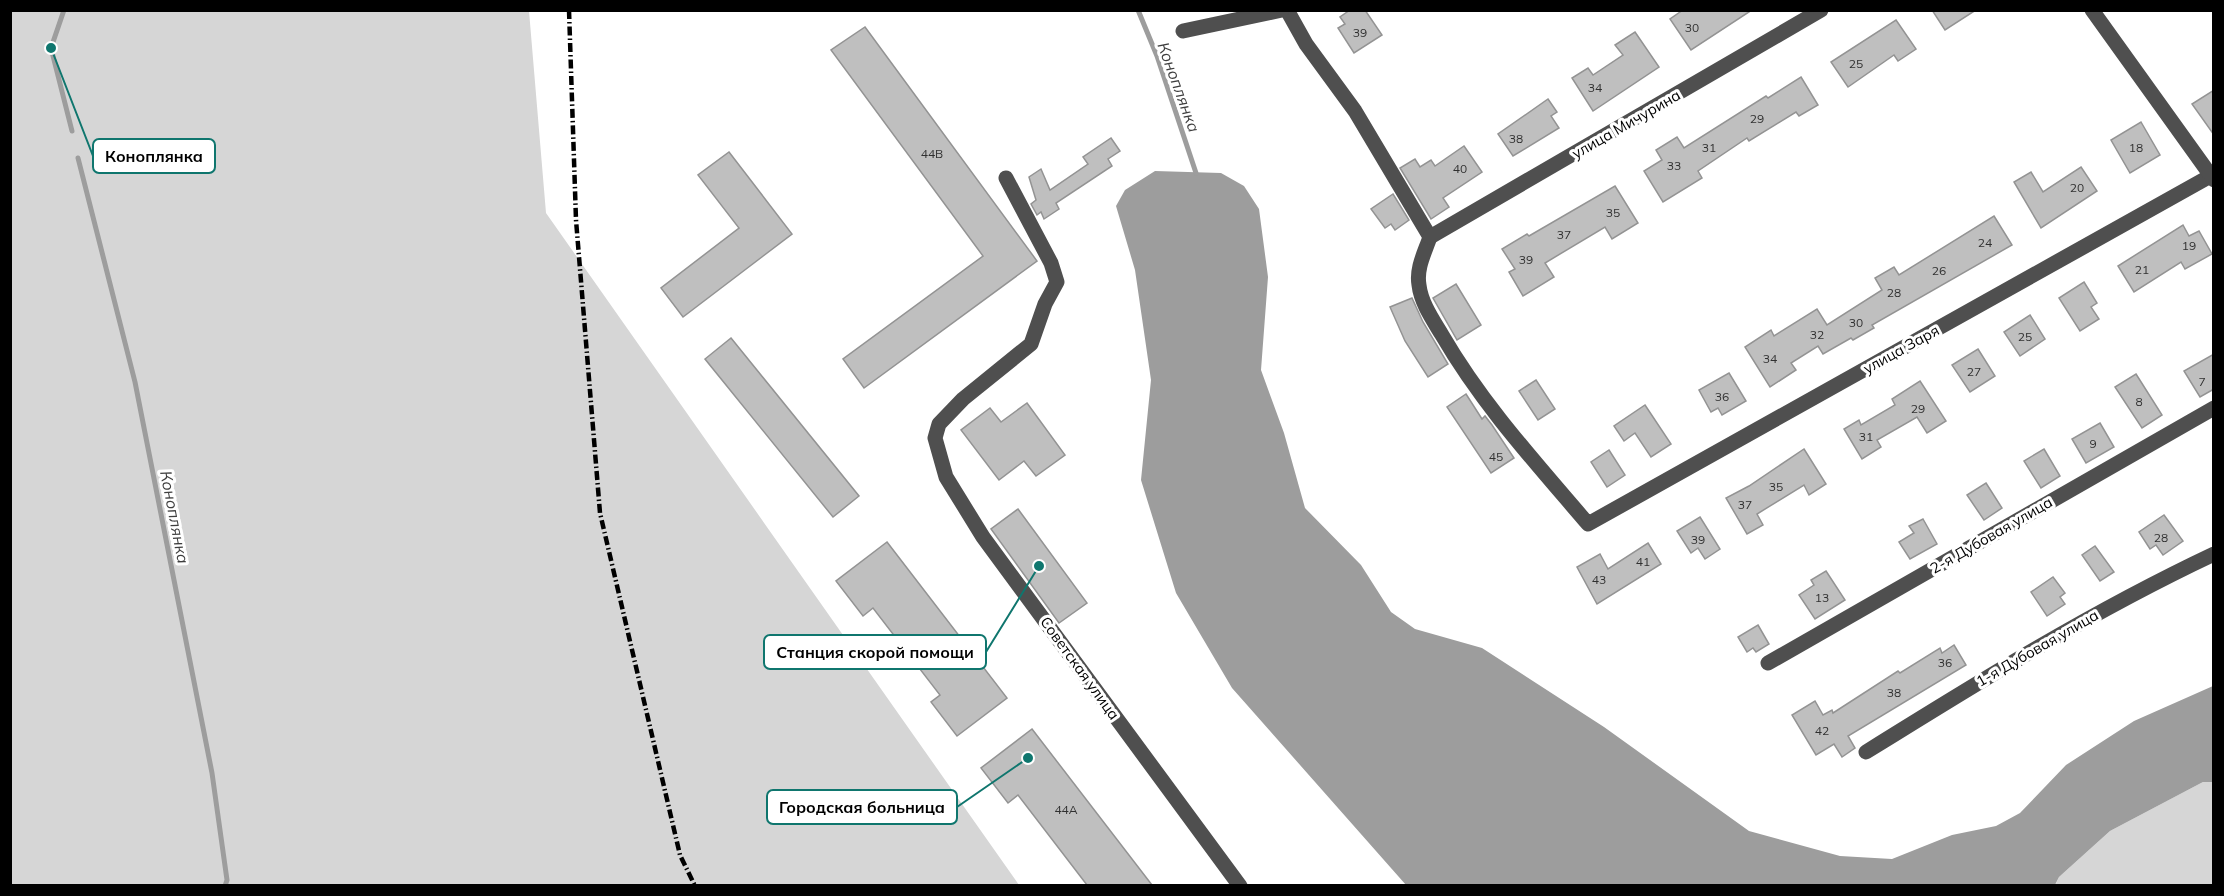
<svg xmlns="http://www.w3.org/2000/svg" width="2224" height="896" font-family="Mulish,sans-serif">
<rect width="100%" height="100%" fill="#fff"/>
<!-- green -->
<g fill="#d6d6d6">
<path d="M10 11H529L546 213 1019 885H11Z"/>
<path d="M2203 782H2213V885L2055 886 2059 877 2110 831Z"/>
</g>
<!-- water -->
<path fill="#9d9d9d" d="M1155 171 1221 173 1244 186 1259 209 1268 277 1261 370 1284 433 1305 508 1361 565 1391 612 1415 629 1482 648 1604 727 1749 831 1840 856 1892 859 1952 835 1996 826 2020 813 2066 765 2134 721 2213 686V782H2203L2110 831 2059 877 2055 885H1406L1232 688 1176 593 1141 480 1151 380 1135 270 1116 206 1125 190Z"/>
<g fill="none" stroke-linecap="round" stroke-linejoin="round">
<!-- stream -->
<g stroke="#9d9d9d" stroke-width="5">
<path d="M64 10 51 48 72 131"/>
<path d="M1138 10 1157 56 1196 173"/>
<path d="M78 158 135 382 212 773 227 880 225 886"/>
</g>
</g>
<!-- building -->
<g fill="#bfbfbf" stroke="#939393" stroke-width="1.5">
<path d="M1350 10H1365L1382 35 1354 53 1338 28 1345 24 1340 17Z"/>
<path d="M1683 10H1752L1691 50 1670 19Z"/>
<path d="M1932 10H1976L1945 30Z"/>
<path d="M1896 20 1916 49 1898 61 1894 55 1848 87 1831 62Z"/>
<path d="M865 27 1037 261 864 388 843 359 983 256 831 50Z"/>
<path d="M1635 32 1659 67 1593 111 1572 78 1588 68 1593 75 1623 55 1615 45Z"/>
<path d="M1801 77 1818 105 1799 116 1796 112 1749 141 1747 138 1698 171 1702 178 1663 202 1644 171 1662 160 1656 150 1677 137 1684 148 1766 96 1768 98Z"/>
<path d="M2214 90V135L2192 104Z"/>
<path d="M1548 99 1557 112 1551 116 1559 128 1513 156 1498 134Z"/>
<path d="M2141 122 2160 155 2130 173 2111 140Z"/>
<path d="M1111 138 1120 151 1108 159 1112 166 1056 203 1059 209 1044 219 1041 212 1037 215 1031 204 1036 200 1029 177 1041 169 1050 190 1088 164 1083 157Z"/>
<path d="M1464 146 1482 172 1443 198 1449 207 1431 219 1400 168 1415 159 1420 167 1431 160 1435 166Z"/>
<path d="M729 152 792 234 683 317 661 288 739 228 698 175Z"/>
<path d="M2081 167 2097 191 2041 228 2014 182 2031 172 2043 192Z"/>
<path d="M1615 186 1638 223 1612 239 1605 227 1545 263 1554 277 1523 296 1509 272 1515 269 1502 249 1527 234 1529 236Z"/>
<path d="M1393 194 1409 220 1395 230 1391 224 1385 228 1371 209Z"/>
<path d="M1994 216 2012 245 1872 325 1874 328 1853 340 1851 338 1823 354 1818 346 1791 363 1796 370 1770 387 1745 347 1771 330 1774 336 1817 309 1827 325 1882 290 1875 278 1894 267 1899 275Z"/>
<path d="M2183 225 2189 236 2199 231 2212 254 2185 269 2181 262 2134 292 2118 266Z"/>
<path d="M2084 282 2097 303 2091 307 2099 319 2080 331 2059 298Z"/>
<path d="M1456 284 1481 325 1457 340 1433 298Z"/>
<path d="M1412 298 1423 322 1448 364 1428 377 1405 341 1390 307Z"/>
<path d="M2030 315 2045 339 2020 356 2004 332Z"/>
<path d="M731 338 859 496 833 517 705 359Z"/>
<path d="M1978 349 1995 376 1970 392 1952 365Z"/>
<path d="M2214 354V389L2200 397 2184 371Z"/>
<path d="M1729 373 1746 401 1722 415 1718 408 1711 412 1699 390Z"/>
<path d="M2136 374 2162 415 2142 428 2115 387Z"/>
<path d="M1536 380 1555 409 1538 420 1519 391Z"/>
<path d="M1920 381 1946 421 1927 433 1917 417 1877 440 1881 447 1862 459 1844 429 1859 420 1861 425 1895 405 1892 399Z"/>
<path d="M1466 394 1482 419 1485 416 1492 425 1514 458 1491 473 1447 407Z"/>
<path d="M1027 403 1065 455 1036 476 1024 461 999 480 961 430 990 408 1001 422Z"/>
<path d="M1645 405 1671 444 1651 457 1635 433 1624 441 1614 426Z"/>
<path d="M2100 423 2114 447 2086 463 2072 439Z"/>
<path d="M1804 449 1826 484 1809 495 1804 485 1757 514 1763 525 1747 534 1726 498 1749 486Z"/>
<path d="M2044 449 2060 476 2041 488 2024 461Z"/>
<path d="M1609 450 1625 475 1607 487 1591 462Z"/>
<path d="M1986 483 2002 508 1984 520 1967 495Z"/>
<path d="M1018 509 1087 603 1059 623 991 529Z"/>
<path d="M2164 515 2183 541 2163 555 2156 545 2150 549 2139 532Z"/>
<path d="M1700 517 1720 549 1705 559 1698 548 1691 553 1677 531Z"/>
<path d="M1923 519 1937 544 1910 559 1899 542 1914 533 1909 526Z"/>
<path d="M887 542 1007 698 957 736 931 702 940 695 873 608 863 616 836 581Z"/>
<path d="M1648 543 1661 564 1597 604 1577 567 1600 554 1608 569Z"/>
<path d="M2095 546 2114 572 2100 581 2082 555Z"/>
<path d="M1826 571 1845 600 1815 619 1799 595 1814 585 1811 580Z"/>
<path d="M2053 577 2065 593 2060 597 2065 604 2047 616 2031 592Z"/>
<path d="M1758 625 1769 644 1756 652 1753 648 1747 652 1738 637Z"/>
<path d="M1954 645 1966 665 1848 736 1855 748 1842 757 1834 744 1816 755 1792 715 1815 701 1823 715 1832 710 1833 713 1898 671 1900 673 1940 648 1942 653Z"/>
<path d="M1032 729 1152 885H1087L1018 795 1008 803 981 768Z"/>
</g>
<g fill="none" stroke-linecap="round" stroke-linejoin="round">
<!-- minor -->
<g stroke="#4f4f4f" stroke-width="15">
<path d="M1287 10 1306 44 1355 111 1430 237C1425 252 1416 268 1419 285 1421 303 1433 320 1442 335 1482 404 1536 463 1588 524L2214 174"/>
<path d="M2092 10 2214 180"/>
<path d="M1183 31 1282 10"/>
<path d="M1006 178 1051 263 1057 282 1045 304 1031 344 963 399 939 424 935 438 946 477 983 537 1240 886"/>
<path d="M1430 237 1821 10"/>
<path d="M1768 663 2214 408"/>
<path d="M1866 752C1980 681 2093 611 2214 554"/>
</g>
<!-- rail -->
<path stroke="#000" stroke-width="4.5" stroke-dasharray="9 3 1.5 3" stroke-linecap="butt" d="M569 10 576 220 600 513 680 855 695 886"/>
</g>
<g text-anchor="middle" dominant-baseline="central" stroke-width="6" stroke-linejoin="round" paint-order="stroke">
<!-- number labels -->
<g font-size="12" fill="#303030">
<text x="1692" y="27">30</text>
<text x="1360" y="32">39</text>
<text x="1856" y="63">25</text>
<text x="1595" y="87">34</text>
<text x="1757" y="118">29</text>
<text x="1516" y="138">38</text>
<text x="1709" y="147">31</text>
<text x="2136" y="147">18</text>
<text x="932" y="153">44В</text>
<text x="1674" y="165">33</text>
<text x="1460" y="168">40</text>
<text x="2077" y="187">20</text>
<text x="1613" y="212">35</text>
<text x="1564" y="234">37</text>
<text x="1985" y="242">24</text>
<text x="2189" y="245">19</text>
<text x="1526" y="259">39</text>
<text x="2142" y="269">21</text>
<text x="1939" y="270">26</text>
<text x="1894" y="292">28</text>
<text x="1856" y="322">30</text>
<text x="1817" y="334">32</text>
<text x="2025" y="336">25</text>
<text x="1770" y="358">34</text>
<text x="1974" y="371">27</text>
<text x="2202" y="381">7</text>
<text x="1722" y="396">36</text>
<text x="2139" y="401">8</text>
<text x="1918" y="408">29</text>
<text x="1866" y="436">31</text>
<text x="2093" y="443">9</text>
<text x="1496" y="456">45</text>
<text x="1776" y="486">35</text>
<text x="1745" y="504">37</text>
<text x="2161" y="537">28</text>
<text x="1698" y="539">39</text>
<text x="1643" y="561">41</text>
<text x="1599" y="579">43</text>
<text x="1822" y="597">13</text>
<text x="1945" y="662">36</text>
<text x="1894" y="692">38</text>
<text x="1822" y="730">42</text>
<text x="1066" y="809">44А</text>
</g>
<!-- street labels -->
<g font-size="15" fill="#000" stroke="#fff">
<text transform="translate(1626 124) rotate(-30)">улица Мичурина</text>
<text transform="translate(1901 349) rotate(-29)">улица Заря</text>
<text transform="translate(1991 535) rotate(-30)">2-я Дубовая улица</text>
<text transform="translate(2037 648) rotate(-30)">1-я Дубовая улица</text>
<text transform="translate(1080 668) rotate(54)">Советская улица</text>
</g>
<!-- water labels -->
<g font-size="16" font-style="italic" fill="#3e3e3e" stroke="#fff">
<text transform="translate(1179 87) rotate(70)">Коноплянка</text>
<text transform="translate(175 517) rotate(79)">Коноплянка</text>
</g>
</g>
<!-- callouts -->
<path fill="none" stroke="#0f766e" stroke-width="2" d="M51 48L93 156M1039 566L986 652M1028 758L957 807"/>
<g fill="#0f766e" stroke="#fff" stroke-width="2">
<circle cx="51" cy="48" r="6"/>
<circle cx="1039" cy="566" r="6"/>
<circle cx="1028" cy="758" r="6"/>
</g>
<g fill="#fff" stroke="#0f766e" stroke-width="2">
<rect x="93" y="139" width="122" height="34" rx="6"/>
<rect x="764" y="635" width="222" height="34" rx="6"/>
<rect x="767" y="790" width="190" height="34" rx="6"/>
</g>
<g font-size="16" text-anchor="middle" font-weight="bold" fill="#000">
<text x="154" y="162">Коноплянка</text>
<text x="875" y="658">Станция скорой помощи</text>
<text x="862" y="813">Городская больница</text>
</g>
<!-- border -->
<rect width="2224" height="896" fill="none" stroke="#000000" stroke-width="24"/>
</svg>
